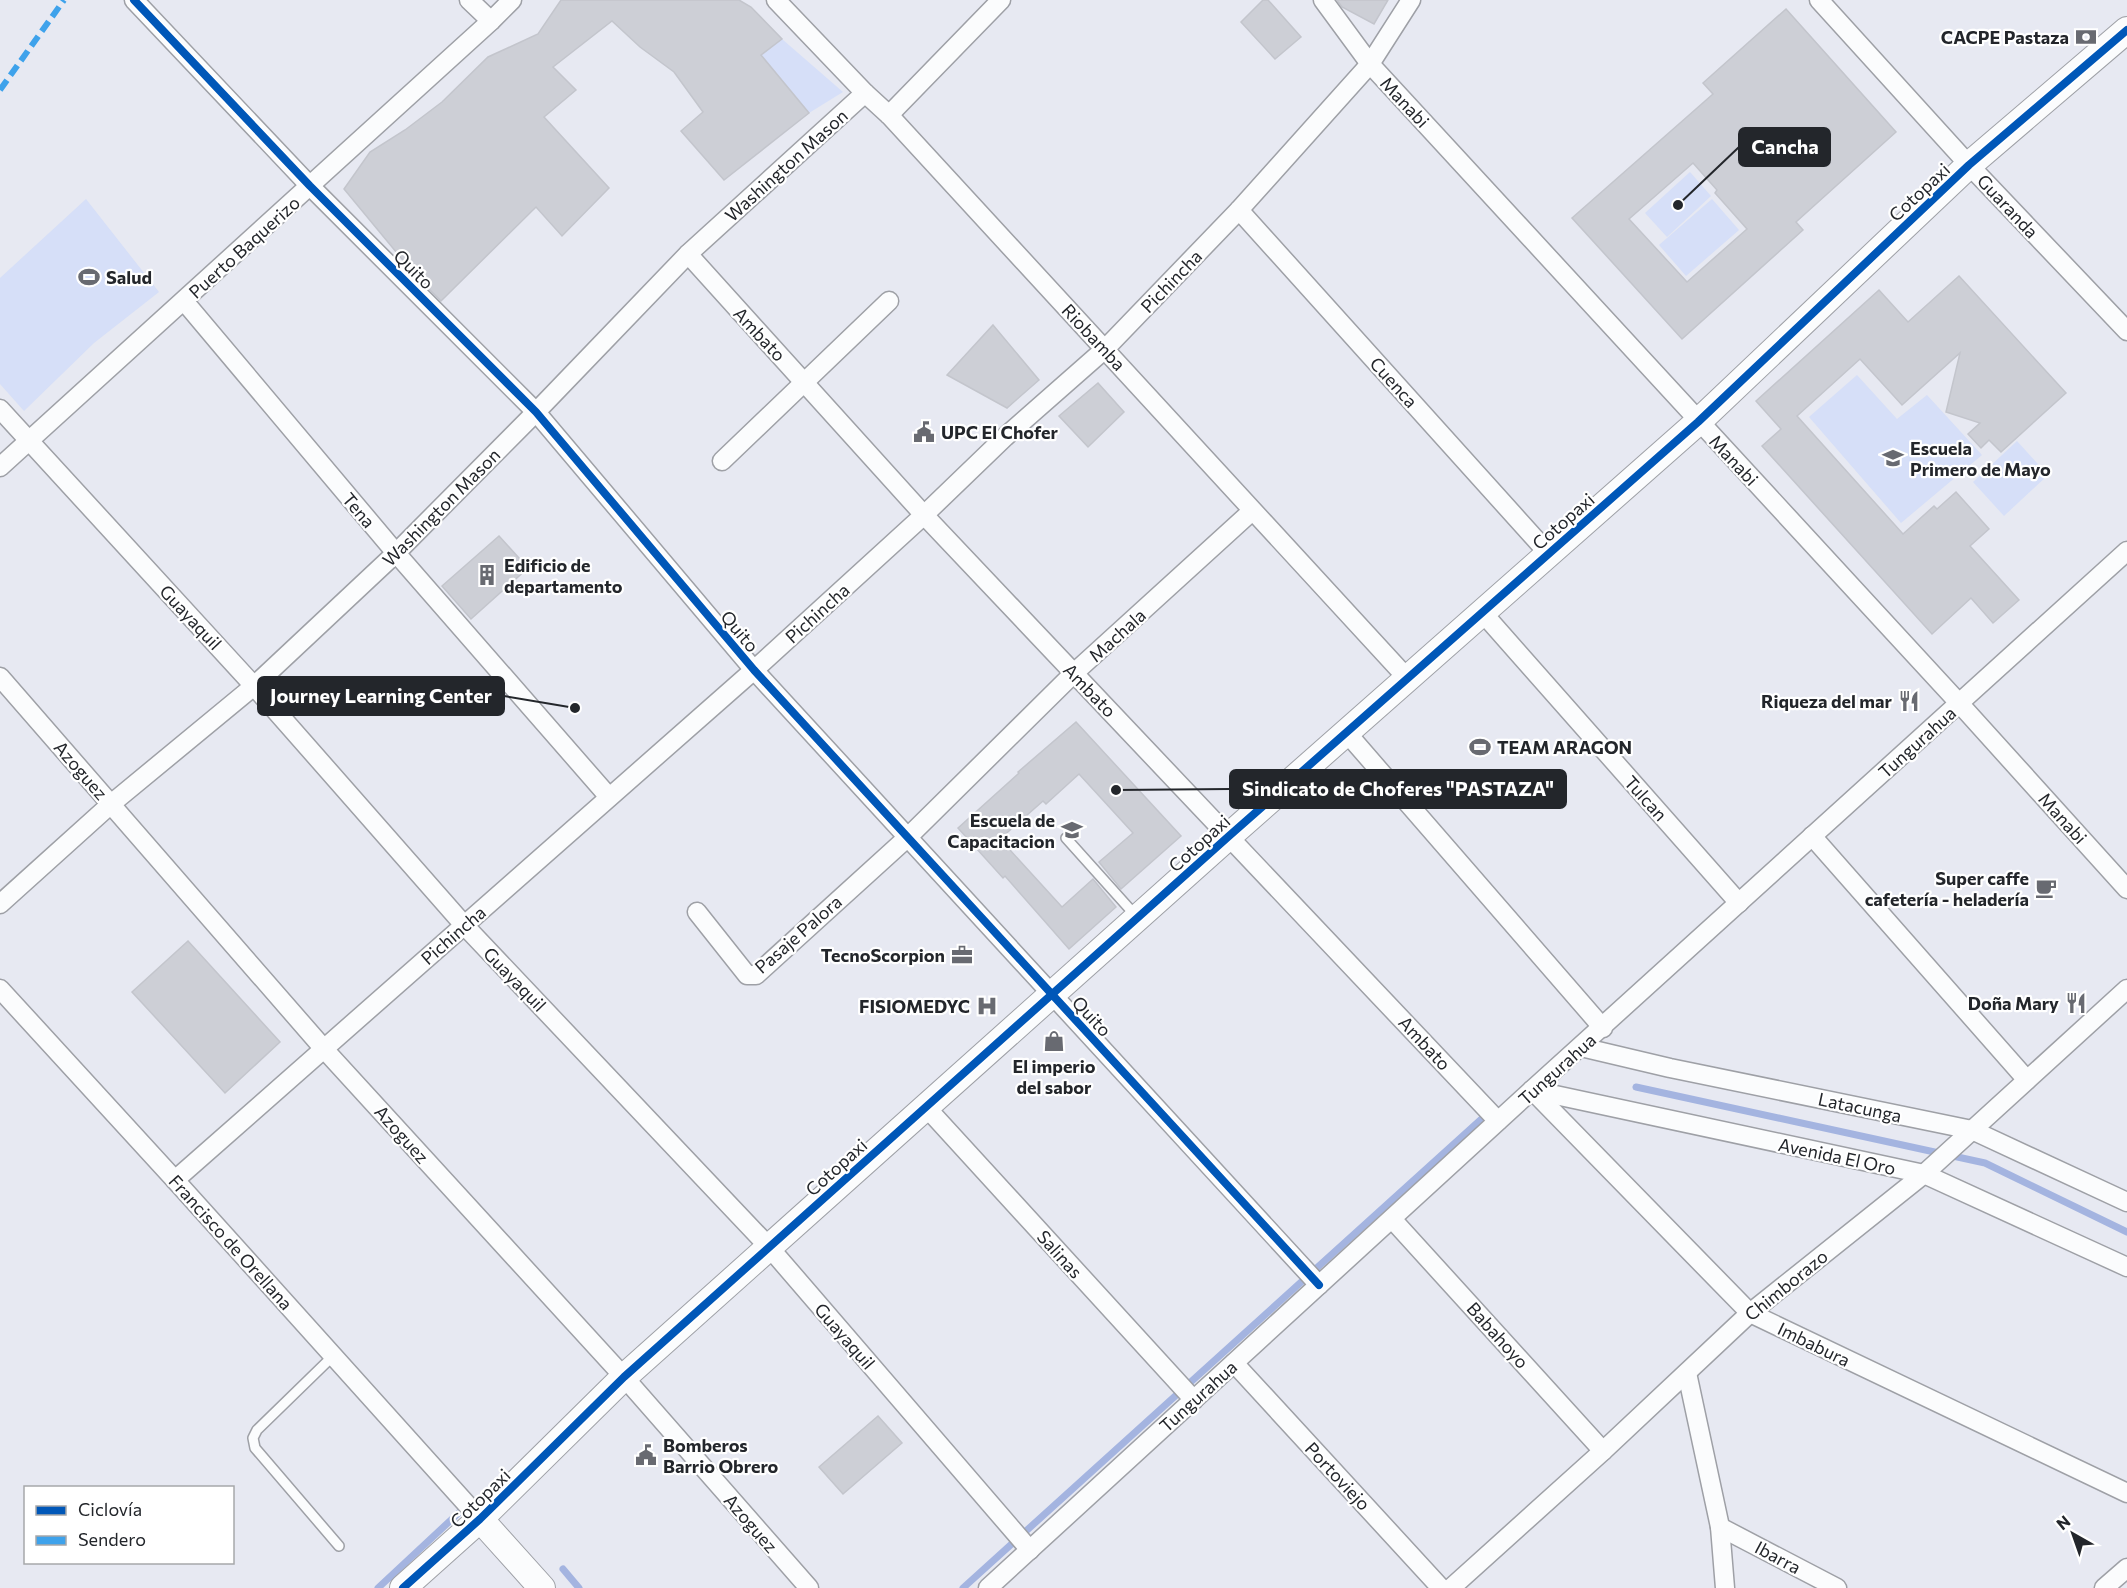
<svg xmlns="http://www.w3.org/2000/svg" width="2127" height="1588" font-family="Commissioner,sans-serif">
<rect width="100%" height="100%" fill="#e7e9f2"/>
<!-- green -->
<g fill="#d6dff8">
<path d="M782 39 843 92 809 113 760 56Z"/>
<path d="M1690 172 1711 196 1667 237 1645 213Z"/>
<path d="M86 199 159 292 94 343 24 411 0 384V278Z"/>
<path d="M1712 199 1739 230 1686 276 1659 245Z"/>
<path d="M1857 375 1897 419 1927 395 1982 455 1901 523 1809 417Z"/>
<path d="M2017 441 2048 475 2004 516 1973 482Z"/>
</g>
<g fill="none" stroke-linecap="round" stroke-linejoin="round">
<!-- stream -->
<g stroke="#a4b4e0" stroke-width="7">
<path d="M1636 1087 1985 1163 2127 1232"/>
<path d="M563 1569 579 1588"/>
<path d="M378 1588 466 1506"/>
<path d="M963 1588 1488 1113"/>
</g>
</g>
<!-- building -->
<g fill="#cdcfd6" stroke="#c3c5cc" stroke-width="1.5" fill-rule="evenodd">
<path d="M561 0H739L751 7 782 39 761 55 809 113 724 180 681 131 703 112 674 72 640 47 612 21 553 67 576 90 544 117 609 188 562 236 536 207 441 301 416 276 344 189 370 152 405 130 442 102 488 57 538 34Z"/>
<path d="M1263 0H1268L1301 37 1275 59 1241 22Z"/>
<path d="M1337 0H1388L1374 24 1342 7Z"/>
<path d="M1786 9 1896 132 1796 222 1803 230 1682 339 1572 218 1713 94 1703 83ZM1693 163 1717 190 1715 193 1747 229 1687 282 1629 219Z"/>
<path d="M1959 276 2066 393 2001 452 1989 440 1981 448 1968 434 1980 423 1946 412 1960 353 1902 405 1860 359 1797 416 1903 534 1934 506 1937 509 1956 492 1989 529 1970 546 2019 600 1993 623 1971 598 1932 634 1762 446 1781 429 1756 401 1879 290 1908 322Z"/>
<path d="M993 325 1039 380 1007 408 947 375Z"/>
<path d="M1098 383 1124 412 1088 447 1059 416Z"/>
<path d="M499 536 528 568 471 619 442 586Z"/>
<path d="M1076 722 1181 836 1121 889 1099 862 1133 833 1079 774 1046 804 1043 801 1000 839 1062 907 1093 879 1116 907 1069 949 1005 876 1003 878 958 828 1019 773 1018 772Z"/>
<path d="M188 941 280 1042 225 1093 132 992Z"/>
<path d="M878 1416 902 1443 843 1494 819 1467Z"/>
</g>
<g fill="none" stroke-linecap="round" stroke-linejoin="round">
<defs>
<g id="lane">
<path d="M1066 838 1136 916"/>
<path d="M333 1356 257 1430 253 1438 255 1448 339 1546"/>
</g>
<g id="street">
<path d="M134 0 310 186 536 412 754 670 1319 1285"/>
<path d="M469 0 491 21"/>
<path d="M776 0 865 93 889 115 1407 678"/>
<path d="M1323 0 1370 64 1959 703 2127 889"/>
<path d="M1819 0 1969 165 2127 331"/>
<path d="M889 115 1001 0"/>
<path d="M1239 210 1548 553"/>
<path d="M688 254 924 515 1498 1121"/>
<path d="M184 301 396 553 609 797"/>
<path d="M0 409 254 686 464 925 769 1247 1030 1550"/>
<path d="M722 461 889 301"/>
<path d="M0 467 491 21 512 0"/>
<path d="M1482 612 1739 903"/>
<path d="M0 677 324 1049 624 1377 809 1588"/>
<path d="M1346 732 1603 1028"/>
<path d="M1812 836 2027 1080"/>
<path d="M0 904 111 804 254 686 396 553 536 412 688 254 865 93"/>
<path d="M697 912 747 975H756L908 837 1074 673 1252 511"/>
<path d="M0 989 175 1180 480 1519"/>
<path d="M1581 1047 1670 1068 1972 1130 2127 1202"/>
<path d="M1532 1090 1750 1313 2127 1493"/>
<path d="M1532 1090 1924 1174 2127 1267"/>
<path d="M926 1107 1194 1400"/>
<path d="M175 1180 754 670 924 515 1005 437 1105 349 1239 210 1370 64 1411 0"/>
<path d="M1392 1219 1603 1451"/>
<path d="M1234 1363 1441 1588"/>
<path d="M1687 1373 1720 1527 1725 1588"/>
<path d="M1720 1527 1837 1588"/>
<path d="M988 1588 1532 1090 2127 551"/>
<path d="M1451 1588 1603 1451 1750 1313 1924 1174 2127 989"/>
<path d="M2104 1588 2127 1568"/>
</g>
<g id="secondary">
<path d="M480 1519 542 1588"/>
<path d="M403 1588 480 1519 624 1377 1229 836 1698 422 1969 165 2127 30"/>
</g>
</defs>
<!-- lane casing -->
<use href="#lane" stroke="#9ea0a6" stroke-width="12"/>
<!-- street casing -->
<use href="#street" stroke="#9ea0a6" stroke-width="21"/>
<!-- secondary casing -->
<use href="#secondary" stroke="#9ea0a6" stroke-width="28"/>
<!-- lane -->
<use href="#lane" stroke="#fbfcfd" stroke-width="9"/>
<!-- street -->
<use href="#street" stroke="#fbfcfd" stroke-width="18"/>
<!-- secondary -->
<use href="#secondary" stroke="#fbfcfd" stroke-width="26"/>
<!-- quiet -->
<path stroke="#3ea2eb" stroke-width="6" stroke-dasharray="12 6" stroke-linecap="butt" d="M0 90 64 0"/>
<defs>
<g id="cycleway">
<path d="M134 0 310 186 536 412 754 670 1319 1285"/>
<path d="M403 1588 480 1519 624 1377 1229 836 1698 422 1969 165 2127 30"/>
</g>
</defs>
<!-- cycleway casing -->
<use href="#cycleway" stroke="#fff" stroke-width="11"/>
<!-- cycleway -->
<use href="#cycleway" stroke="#0057b8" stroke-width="8"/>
</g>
<!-- icons -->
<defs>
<symbol id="bank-bare" viewBox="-9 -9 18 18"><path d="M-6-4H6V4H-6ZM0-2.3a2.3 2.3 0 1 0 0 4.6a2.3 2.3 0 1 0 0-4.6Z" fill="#686a71" stroke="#fff" stroke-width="2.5" paint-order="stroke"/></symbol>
<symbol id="stadium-bare" viewBox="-9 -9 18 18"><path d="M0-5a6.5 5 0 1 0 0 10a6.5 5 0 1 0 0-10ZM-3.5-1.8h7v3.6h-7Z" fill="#686a71" stroke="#fff" stroke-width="2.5" paint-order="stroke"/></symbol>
<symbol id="civic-bare" viewBox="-9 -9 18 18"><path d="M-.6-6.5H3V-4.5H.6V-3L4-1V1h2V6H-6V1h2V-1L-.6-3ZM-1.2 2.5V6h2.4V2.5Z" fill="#686a71" stroke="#fff" stroke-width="2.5" paint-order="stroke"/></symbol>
<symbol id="school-bare" viewBox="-9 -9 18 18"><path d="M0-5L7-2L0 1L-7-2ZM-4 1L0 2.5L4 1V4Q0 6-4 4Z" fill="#686a71" stroke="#fff" stroke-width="2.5" paint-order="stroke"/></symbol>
<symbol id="building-bare" viewBox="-9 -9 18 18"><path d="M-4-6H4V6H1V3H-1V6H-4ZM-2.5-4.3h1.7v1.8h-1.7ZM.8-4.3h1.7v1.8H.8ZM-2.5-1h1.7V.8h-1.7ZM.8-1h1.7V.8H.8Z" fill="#686a71" stroke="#fff" stroke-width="2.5" paint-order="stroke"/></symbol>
<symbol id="restaurant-bare" viewBox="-9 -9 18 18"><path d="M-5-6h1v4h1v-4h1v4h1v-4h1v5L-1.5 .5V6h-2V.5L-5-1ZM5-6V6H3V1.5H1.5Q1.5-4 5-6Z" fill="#686a71" stroke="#fff" stroke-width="2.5" paint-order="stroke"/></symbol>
<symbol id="cafe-bare" viewBox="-9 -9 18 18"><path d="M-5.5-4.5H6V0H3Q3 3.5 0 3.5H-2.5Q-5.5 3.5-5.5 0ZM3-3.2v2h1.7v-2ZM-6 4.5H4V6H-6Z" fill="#686a71" stroke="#fff" stroke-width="2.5" paint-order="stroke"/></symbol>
<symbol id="office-bare" viewBox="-9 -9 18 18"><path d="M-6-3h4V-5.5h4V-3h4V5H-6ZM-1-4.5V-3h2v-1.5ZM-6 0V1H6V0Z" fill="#686a71" stroke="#fff" stroke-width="2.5" paint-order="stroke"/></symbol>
<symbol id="hospital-bare" viewBox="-9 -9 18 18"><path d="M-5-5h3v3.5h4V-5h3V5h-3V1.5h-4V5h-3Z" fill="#686a71" stroke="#fff" stroke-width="2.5" paint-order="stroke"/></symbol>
<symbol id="shop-bare" viewBox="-9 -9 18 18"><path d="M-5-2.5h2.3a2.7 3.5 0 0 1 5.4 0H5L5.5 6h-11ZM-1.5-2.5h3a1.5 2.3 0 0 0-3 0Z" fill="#686a71" stroke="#fff" stroke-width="2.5" paint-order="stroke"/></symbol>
</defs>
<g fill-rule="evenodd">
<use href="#bank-bare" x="2071" y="22" width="30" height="30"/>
<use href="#stadium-bare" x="74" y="262" width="30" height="30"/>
<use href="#civic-bare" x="909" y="417" width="30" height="30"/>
<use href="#school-bare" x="1878" y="443" width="30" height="30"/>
<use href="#building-bare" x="472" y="560" width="30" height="30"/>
<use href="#restaurant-bare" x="1894" y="686" width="30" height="30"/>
<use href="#stadium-bare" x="1465" y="732" width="30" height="30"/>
<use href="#school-bare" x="1057" y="815" width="30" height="30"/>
<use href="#cafe-bare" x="2031" y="873" width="30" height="30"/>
<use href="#office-bare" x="947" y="940" width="30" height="30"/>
<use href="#restaurant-bare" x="2061" y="988" width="30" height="30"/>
<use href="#hospital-bare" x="972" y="991" width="30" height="30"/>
<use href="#shop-bare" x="1039" y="1026" width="30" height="30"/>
<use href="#civic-bare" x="631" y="1440" width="30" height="30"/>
</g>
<g text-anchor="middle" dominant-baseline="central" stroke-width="4.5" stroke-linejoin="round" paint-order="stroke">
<!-- poi labels -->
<g font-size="18" font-weight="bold" fill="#23262b" stroke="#fff" text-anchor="end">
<text x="2069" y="37">CACPE Pastaza</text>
<text x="106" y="277" text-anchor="start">Salud</text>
<text x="941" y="432" text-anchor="start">UPC El Chofer</text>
<text x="1910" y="448" text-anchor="start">Escuela<tspan x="1910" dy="21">Primero de Mayo</tspan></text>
<text x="504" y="565" text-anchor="start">Edificio de<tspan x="504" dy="21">departamento</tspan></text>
<text x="1892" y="701">Riqueza del mar</text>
<text x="1497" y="747" text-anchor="start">TEAM ARAGON</text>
<text x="1055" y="820">Escuela de<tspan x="1055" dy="21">Capacitacion</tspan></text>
<text x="2029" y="878">Super caffe<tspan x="2029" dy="21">cafetería - heladería</tspan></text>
<text x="945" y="955">TecnoScorpion</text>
<text x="2059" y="1003">Doña Mary</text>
<text x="970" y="1006">FISIOMEDYC</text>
<text x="1054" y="1066" text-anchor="middle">El imperio<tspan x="1054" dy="21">del sabor</tspan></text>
<text x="663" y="1445" text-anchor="start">Bomberos<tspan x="663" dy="21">Barrio Obrero</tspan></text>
</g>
<!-- street labels -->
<g font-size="18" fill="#23262b" stroke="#fff">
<text transform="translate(1405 102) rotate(47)">Manabi</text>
<text transform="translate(786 165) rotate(-42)">Washington Mason</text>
<text transform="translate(1919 192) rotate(-43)">Cotopaxi</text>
<text transform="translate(2008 206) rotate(47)">Guaranda</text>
<text transform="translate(244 247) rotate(-42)">Puerto Baquerizo</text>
<text transform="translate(414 269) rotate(45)">Quito</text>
<text transform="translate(1171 281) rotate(-46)">Pichincha</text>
<text transform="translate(760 334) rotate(47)">Ambato</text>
<text transform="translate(1094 337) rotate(47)">Riobamba</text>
<text transform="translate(1394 382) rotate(48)">Cuenca</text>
<text transform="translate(1734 460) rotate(47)">Manabi</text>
<text transform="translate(441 507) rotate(-45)">Washington Mason</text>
<text transform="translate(359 510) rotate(50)">Tena</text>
<text transform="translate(1563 521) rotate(-41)">Cotopaxi</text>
<text transform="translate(817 613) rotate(-42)">Pichincha</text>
<text transform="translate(191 617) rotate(47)">Guayaquil</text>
<text transform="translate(740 631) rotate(50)">Quito</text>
<text transform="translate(1117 635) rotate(-42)">Machala</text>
<text transform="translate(1090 690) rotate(46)">Ambato</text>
<text transform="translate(1917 742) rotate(-42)">Tungurahua</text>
<text transform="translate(81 770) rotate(49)">Azoguez</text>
<text transform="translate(1646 798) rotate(48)">Tulcan</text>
<text transform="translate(2063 818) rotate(48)">Manabi</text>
<text transform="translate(1199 843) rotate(-42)">Cotopaxi</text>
<text transform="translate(798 934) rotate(-41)">Pasaje Palora</text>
<text transform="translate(453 935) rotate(-41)">Pichincha</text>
<text transform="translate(515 979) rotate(46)">Guayaquil</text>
<text transform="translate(1092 1016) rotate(47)">Quito</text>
<text transform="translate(1425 1043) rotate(47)">Ambato</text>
<text transform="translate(1557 1069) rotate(-42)">Tungurahua</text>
<text transform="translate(1860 1107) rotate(12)">Latacunga</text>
<text transform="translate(402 1134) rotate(48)">Azoguez</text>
<text transform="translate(1837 1156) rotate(12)">Avenida El Oro</text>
<text transform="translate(836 1167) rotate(-42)">Cotopaxi</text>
<text transform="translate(231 1242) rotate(48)">Francisco de Orellana</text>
<text transform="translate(1060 1254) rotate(48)">Salinas</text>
<text transform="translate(1786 1285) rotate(-39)">Chimborazo</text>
<text transform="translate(1498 1335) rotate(48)">Babahoyo</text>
<text transform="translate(845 1336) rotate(49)">Guayaquil</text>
<text transform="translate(1814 1344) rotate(26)">Imbabura</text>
<text transform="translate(1198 1396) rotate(-42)">Tungurahua</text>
<text transform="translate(1338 1476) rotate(47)">Portoviejo</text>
<text transform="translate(480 1498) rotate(-44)">Cotopaxi</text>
<text transform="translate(751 1523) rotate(49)">Azoguez</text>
<text transform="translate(1778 1557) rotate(28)">Ibarra</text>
</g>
</g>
<!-- callouts -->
<path fill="none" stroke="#23262b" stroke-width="2" d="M1678 205L1739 147M575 708L504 696M1116 790L1230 789"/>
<g fill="#23262b" stroke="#fff" stroke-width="2">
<circle cx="1678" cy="205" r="6"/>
<circle cx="575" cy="708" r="6"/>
<circle cx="1116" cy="790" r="6"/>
</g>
<g fill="#23262b" stroke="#23262b" stroke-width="2">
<rect x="1739" y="128" width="91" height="38" rx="6"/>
<rect x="258" y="677" width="246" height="38" rx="6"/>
<rect x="1230" y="770" width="336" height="38" rx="6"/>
</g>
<g font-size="20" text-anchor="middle" font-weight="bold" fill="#fff">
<text x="1785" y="154">Cancha</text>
<text x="381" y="703">Journey Learning Center</text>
<text x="1398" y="796">Sindicato de Choferes "PASTAZA"</text>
</g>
<!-- legend -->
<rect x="24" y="1486" width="210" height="78" fill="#ffffff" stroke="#a7a8aa" stroke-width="1.5"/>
<rect x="36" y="1506" width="30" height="9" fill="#0057b8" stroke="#a7a8aa" stroke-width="1.5"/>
<text x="78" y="1516" font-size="18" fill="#23262b">Ciclovía</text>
<rect x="36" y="1536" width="30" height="9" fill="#3ea2eb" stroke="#a7a8aa" stroke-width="1.5"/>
<text x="78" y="1546" font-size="18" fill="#23262b">Sendero</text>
<!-- north arrow -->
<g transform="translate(2073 1534) rotate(320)" stroke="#ffffff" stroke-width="4.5" paint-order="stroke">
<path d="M0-4.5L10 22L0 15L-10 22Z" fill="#23262b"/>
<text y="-9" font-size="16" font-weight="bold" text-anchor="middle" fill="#23262b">N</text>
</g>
</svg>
